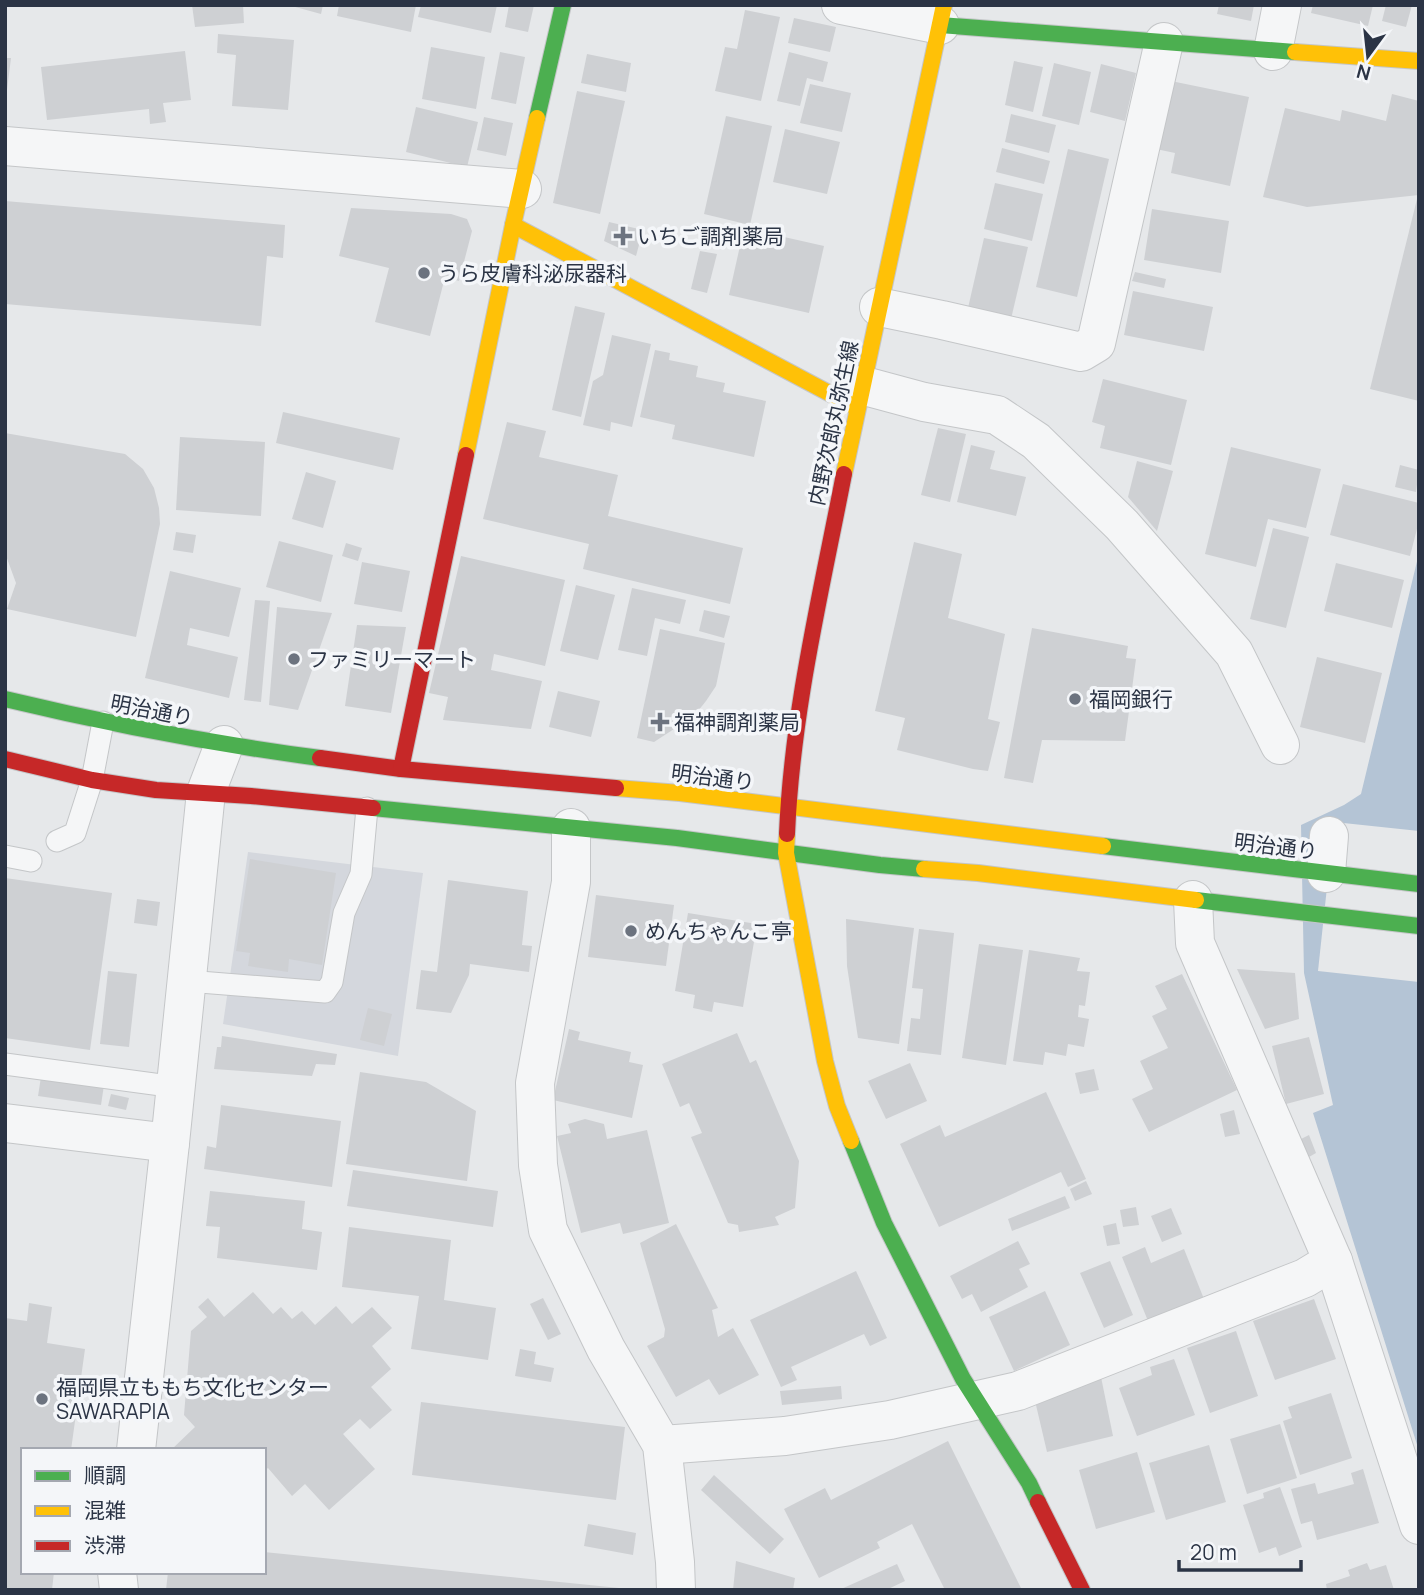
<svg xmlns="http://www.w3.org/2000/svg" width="1424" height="1595" font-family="Manrope,'Noto Sans JP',sans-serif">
<rect width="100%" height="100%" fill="#e6e8ea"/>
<!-- built -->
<path fill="#d4d7dd" d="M248 852 423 873 398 1056 223 1024Z"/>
<!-- water -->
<path fill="#b4c4d5" d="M1419 553V1451L1313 1113 1333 1105 1304 973 1301 825 1344 805 1361 794Z"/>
<!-- pier -->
<path fill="#e6e8ea" d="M1334 822 1419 831V982L1318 971Z"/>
<!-- building -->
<g fill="#ced0d3">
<path d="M192 5H243L244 23 195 27Z"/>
<path d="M288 5H323L321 14Z"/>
<path d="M339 5H416L411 32 337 16Z"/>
<path d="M421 5H497L491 33 418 17Z"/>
<path d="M509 5H534L528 32 505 27Z"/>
<path d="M1219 5H1254L1251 21 1217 14Z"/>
<path d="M1313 5H1373L1368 26 1311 13Z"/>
<path d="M1386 5H1412L1406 27 1382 21Z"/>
<path d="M745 10 780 17 761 101 715 91 725 47 737 49Z"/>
<path d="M794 18 836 27 830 52 788 43Z"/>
<path d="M218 34 294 40 288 110 232 106 236 55 217 53Z"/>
<path d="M431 47 485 57 476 109 422 99Z"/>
<path d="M185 51 191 100 163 103 166 122 150 124 149 109 47 120 41 67Z"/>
<path d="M500 52 525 57 516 104 491 99Z"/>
<path d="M789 52 828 62 823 82 807 78 800 106 777 101Z"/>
<path d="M587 54 631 63 626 92 581 83Z"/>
<path d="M5 58H11L7 90H5Z"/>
<path d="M1014 61 1043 67 1033 112 1005 105Z"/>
<path d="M1054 63 1091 72 1079 125 1042 116Z"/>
<path d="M1101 64 1136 73 1125 121 1090 112Z"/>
<path d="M1171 81 1249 97 1230 186 1171 173 1175 153 1156 149Z"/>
<path d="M810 84 851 93 842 132 800 123Z"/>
<path d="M577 91 625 101 600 214 553 203Z"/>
<path d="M1392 94 1419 101V195L1307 207 1263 197 1285 108 1340 121 1342 110 1386 121Z"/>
<path d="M416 107 478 122 467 167 406 152Z"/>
<path d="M1011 114 1056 125 1049 153 1005 142Z"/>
<path d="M726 116 772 126 750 225 704 214Z"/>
<path d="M484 117 513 123 506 156 477 150Z"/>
<path d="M785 129 840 142 827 194 773 182Z"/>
<path d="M1002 148 1050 161 1044 184 996 172Z"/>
<path d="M1068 149 1109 159 1077 297 1036 287Z"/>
<path d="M995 183 1043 194 1032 241 984 229Z"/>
<path d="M1418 195H1419V401L1370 389Z"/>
<path d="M5 201 285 225 283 258 267 256 261 326 5 304Z"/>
<path d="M351 208 451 214 467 219 472 231 459 281 445 277 430 336 375 322 389 268 339 256Z"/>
<path d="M1152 209 1229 221 1221 273 1144 260Z"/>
<path d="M609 222 643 230 636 256 604 241Z"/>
<path d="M744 228 824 246 809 313 729 295Z"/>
<path d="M984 238 1028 247 1011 319 968 308Z"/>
<path d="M700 251 717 254 707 293 691 289Z"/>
<path d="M1135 272 1166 279 1164 288 1132 281Z"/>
<path d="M1133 291 1213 307 1204 351 1124 335Z"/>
<path d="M575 306 605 313 581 417 552 410Z"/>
<path d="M612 335 651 344 632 427 611 422 610 431 583 425 593 381 603 375Z"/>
<path d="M655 350 670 353 669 360 698 366 696 377 725 383 723 392 766 401 754 457 672 439 675 425 640 417Z"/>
<path d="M1103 379 1187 400 1171 465 1100 448 1105 426 1092 422Z"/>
<path d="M283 412 400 438 393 470 276 443Z"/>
<path d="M507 422 546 431 539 457 618 475 608 516 743 548 730 604 583 569 589 544 483 519Z"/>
<path d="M938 428 966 434 950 502 921 495Z"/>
<path d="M5 433 125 454 143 469 154 488 159 508 160 524 136 637 7 609 16 583 5 553Z"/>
<path d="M180 437 265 442 261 516 176 510Z"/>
<path d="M971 445 995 451 990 469 1026 477 1016 516 957 502Z"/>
<path d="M1231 447 1321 469 1306 528 1268 519 1256 567 1205 554Z"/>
<path d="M1137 461 1173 471 1157 531 1128 497Z"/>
<path d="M1400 465 1419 470 1416 492 1395 487Z"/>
<path d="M306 472 336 481 323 528 292 519Z"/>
<path d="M1343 484 1419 503V521L1410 556 1330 535Z"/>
<path d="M1273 528 1309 537 1286 628 1250 619Z"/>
<path d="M176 532 196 535 193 553 173 550Z"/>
<path d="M279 541 333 555 321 602 266 587Z"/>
<path d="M914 542 962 554 948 618 1005 634 988 719 1000 722 988 771 973 769 897 750 905 718 875 711Z"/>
<path d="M346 543 362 548 358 561 342 556Z"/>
<path d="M461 556 565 580 545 666 494 654 491 670 542 681 531 729 443 720 448 697 429 693Z"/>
<path d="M362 562 410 571 402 612 354 604Z"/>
<path d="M1336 563 1404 580 1392 628 1324 611Z"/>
<path d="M170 571 241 588 229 637 190 628 187 645 238 657 229 698 145 678Z"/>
<path d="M576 585 615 595 598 660 560 651Z"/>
<path d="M632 588 686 600 680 624 655 618 647 656 618 650Z"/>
<path d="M255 600 270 601 261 702 244 700Z"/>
<path d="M277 607 332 613 298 710 269 705Z"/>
<path d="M704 610 730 616 724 638 699 631Z"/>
<path d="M357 625 406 627 391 713 345 706Z"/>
<path d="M1032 628 1128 646 1126 658 1136 659 1125 741 1042 740 1033 783 1004 778Z"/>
<path d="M660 629 725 643 716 686 706 701 694 716 654 742 637 738Z"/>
<path d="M1317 657 1382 673 1365 743 1300 727Z"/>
<path d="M558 691 600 701 591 737 549 727Z"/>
<path d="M250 859 336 873 322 965 289 959 288 972 248 966 250 953 236 951Z"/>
<path d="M5 878 112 893 90 1050 5 1038Z"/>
<path d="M448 880 528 891 522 945 532 946 529 972 470 964 469 975 451 1013 416 1009 421 970 437 972Z"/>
<path d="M596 895 674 905 666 966 588 957Z"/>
<path d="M137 899 160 902 157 926 134 923Z"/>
<path d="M688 913 757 924 743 1007 714 1002 712 1012 693 1008 695 995 675 991Z"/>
<path d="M846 919 914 928 899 1044 858 1038 847 966Z"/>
<path d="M919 929 954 933 941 1055 907 1051 911 1018 920 1019 923 989 912 988Z"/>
<path d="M979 944 1023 950 1006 1065 962 1058Z"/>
<path d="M1029 950 1080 958 1077 971 1090 972 1085 1006 1079 1005 1078 1017 1089 1019 1084 1047 1068 1044 1066 1056 1045 1052 1043 1065 1013 1061Z"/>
<path d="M1237 969 1295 973 1299 1019 1265 1029Z"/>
<path d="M108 971 137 974 129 1047 100 1044Z"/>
<path d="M1182 974 1237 1090 1149 1132 1132 1099 1153 1089 1140 1061 1168 1048 1152 1016 1167 1009 1155 986Z"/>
<path d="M368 1008 392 1014 384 1046 360 1040Z"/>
<path d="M569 1029 580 1032 578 1040 631 1052 629 1062 643 1065 632 1118 553 1100Z"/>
<path d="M737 1033 750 1063 756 1060 799 1161 795 1208 775 1217 779 1225 739 1232 738 1225 728 1223 691 1137 702 1133 689 1103 680 1107 662 1064Z"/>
<path d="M222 1036 337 1054 335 1065 316 1064 312 1076 214 1069 217 1047H221Z"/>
<path d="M1309 1037 1324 1094 1286 1104 1272 1046Z"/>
<path d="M910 1063 927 1101 886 1119 868 1081Z"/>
<path d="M1094 1069 1099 1090 1080 1094 1075 1073Z"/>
<path d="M360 1072 426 1082 476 1111 467 1181 346 1164Z"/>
<path d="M41 1077 104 1085 101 1105 38 1096Z"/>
<path d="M1046 1092 1086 1179 1068 1187 1061 1172 939 1227 900 1144 940 1125 945 1137Z"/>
<path d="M111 1094 129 1098 126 1110 108 1106Z"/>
<path d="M221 1105 341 1121 332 1187 204 1169 207 1146 216 1148Z"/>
<path d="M1234 1110 1240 1134 1225 1137 1220 1114Z"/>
<path d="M585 1119 604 1124 607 1139 647 1130 669 1223 623 1234 620 1223 581 1233 557 1136 571 1133 568 1124Z"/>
<path d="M1309 1135 1316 1153 1309 1157 1301 1139Z"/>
<path d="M353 1170 498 1191 493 1227 347 1206Z"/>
<path d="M1086 1181 1092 1194 1075 1201 1070 1189Z"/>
<path d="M210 1191 305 1201 302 1229 322 1232 317 1270 217 1258 220 1227 206 1226Z"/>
<path d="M1065 1196 1070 1208 1012 1231 1008 1219Z"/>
<path d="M1136 1207 1139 1225 1123 1227 1120 1210Z"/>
<path d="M1171 1208 1182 1234 1162 1242 1151 1216Z"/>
<path d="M1116 1223 1120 1244 1107 1246 1103 1226Z"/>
<path d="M676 1224 718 1308 712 1310 718 1337 733 1328 759 1375 719 1395 709 1379 676 1397 647 1346 664 1337 665 1329 640 1243Z"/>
<path d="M349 1227 451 1240 444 1300 496 1308 488 1360 411 1349 419 1296 342 1287Z"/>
<path d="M1018 1241 1030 1264 1019 1269 1028 1287 981 1312 972 1294 962 1299 950 1276Z"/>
<path d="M1145 1247 1151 1263 1184 1249 1204 1299 1148 1321 1122 1257Z"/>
<path d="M1110 1261 1133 1315 1104 1328 1080 1273Z"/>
<path d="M856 1271 887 1338 870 1346 864 1334 791 1367 797 1380 781 1387 750 1320Z"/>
<path d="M1045 1291 1070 1345 1014 1371 989 1317Z"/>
<path d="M253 1292 273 1314 281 1307 292 1319 302 1311 315 1325 336 1306 352 1324 372 1307 392 1328 372 1346 391 1369 371 1387 392 1410 370 1429 360 1419 343 1434 375 1469 329 1510 305 1484 292 1496 268 1468 264 1471V1450H171L195 1427 184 1415 191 1331 207 1317 198 1307 208 1298 224 1317Z"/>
<path d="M543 1298 561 1334 548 1340 530 1304Z"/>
<path d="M1314 1299 1336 1359 1275 1380 1253 1321Z"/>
<path d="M29 1303 52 1307 47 1343 85 1349 71 1450H23V1572H54L52 1590H5V1318L27 1321Z"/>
<path d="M1236 1331 1258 1396 1210 1413 1187 1348Z"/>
<path d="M520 1349 536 1352 534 1364 554 1368 551 1382 515 1376Z"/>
<path d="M1174 1359 1195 1415 1137 1436 1119 1388 1152 1375 1150 1367Z"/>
<path d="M1101 1377 1113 1436 1047 1452 1036 1405Z"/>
<path d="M841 1386 842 1399 782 1405 780 1391Z"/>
<path d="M1331 1393 1352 1458 1300 1475 1283 1421 1292 1418 1288 1407Z"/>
<path d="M421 1402 625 1427 616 1500 412 1475Z"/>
<path d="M1280 1424 1297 1478 1247 1494 1230 1439Z"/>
<path d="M948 1441 1022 1590H945L912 1524 877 1542 880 1548 819 1578 784 1509 825 1488 831 1500Z"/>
<path d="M1209 1445 1226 1502 1166 1520 1149 1463Z"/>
<path d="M1137 1452 1155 1512 1096 1529 1079 1470Z"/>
<path d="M1363 1469 1379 1523 1317 1540 1312 1521 1301 1524 1291 1489 1315 1483 1318 1494 1354 1484 1351 1473Z"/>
<path d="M714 1475 784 1539 770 1554 701 1490Z"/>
<path d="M1280 1487 1302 1547 1279 1556 1276 1547 1259 1553 1243 1505 1264 1498 1263 1493Z"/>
<path d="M588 1524 636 1533 633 1555 584 1546Z"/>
<path d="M264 1552 619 1588 618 1590H166L168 1572H264Z"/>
<path d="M736 1561 795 1578 793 1590H733Z"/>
<path d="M1367 1563 1370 1570 1386 1565 1394 1590H1327L1326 1584 1350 1576 1348 1570Z"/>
<path d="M897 1564 905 1581 886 1590H839Z"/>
</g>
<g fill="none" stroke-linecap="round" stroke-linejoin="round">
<defs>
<g id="lane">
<path d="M57 841 75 833 92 780 103 722"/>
<path d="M5 856 31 861"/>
<path d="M187 981 325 992 332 982 344 913 361 874 367 808"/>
<path d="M5 1064 176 1087"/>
</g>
<g id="street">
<path d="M841 5 940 25"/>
<path d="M1273 51 1282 5"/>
<path d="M5 146 522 189"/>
<path d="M879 307 942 320 1081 352 1096 343 1164 42"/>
<path d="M861 385 924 402 997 415 1036 441 1122 525 1234 653 1280 745"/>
<path d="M571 828V882L535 1083 538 1165 548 1230 606 1349 662 1445 675 1562 676 1590"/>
<path d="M1326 873 1329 836"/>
<path d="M1193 900 1195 943 1333 1261 1419 1525"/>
<path d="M5 1123 170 1143"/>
<path d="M662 1445 785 1436 890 1420 1018 1391 1305 1278 1333 1261"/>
<path d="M136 1450 170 1143 206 792 224 745"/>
<path d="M117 1572 119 1590"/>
</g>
<g id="fast">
<path d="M940 25 1295 52"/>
<path d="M537 118 563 5"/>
<path d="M5 699C109 724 214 744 320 758"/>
<path d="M373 808 677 838 880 865 924 869"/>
<path d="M1103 846 1419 884"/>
<path d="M1196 900 1419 926"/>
<path d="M851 1141 884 1223 963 1379 1029 1483 1038 1502"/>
</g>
<g id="slow">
<path d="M1295 52 1419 61"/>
<path d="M513 225 857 408"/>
<path d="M466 455 513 225 537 118"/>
<path d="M844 474 944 5"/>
<path d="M616 788 680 793 1103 846"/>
<path d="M787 834 786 853 825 1061 837 1106 851 1141"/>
<path d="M924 869 978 873 1196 900"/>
</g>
<g id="jam">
<path d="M320 758 401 769 616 788"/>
<path d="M5 759 92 780 156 790 251 796 373 808"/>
<path d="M401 769 466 455"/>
<path d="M787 834C792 712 821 593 844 474"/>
<path d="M1038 1502 1082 1590"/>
</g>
</defs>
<!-- lane casing -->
<use href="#lane" stroke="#c4c6c8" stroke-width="23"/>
<!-- street casing -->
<use href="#street" stroke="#c4c6c8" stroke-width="40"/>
<!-- fast casing -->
<use href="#fast" stroke="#c4c6c8" stroke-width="18"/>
<!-- slow casing -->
<use href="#slow" stroke="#c4c6c8" stroke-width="18"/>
<!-- jam casing -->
<use href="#jam" stroke="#c4c6c8" stroke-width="18"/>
<!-- lane -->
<use href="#lane" stroke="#f5f6f7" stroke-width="21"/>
<!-- street -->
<use href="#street" stroke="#f5f6f7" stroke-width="38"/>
<!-- fast -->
<use href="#fast" stroke="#4caf50" stroke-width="16"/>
<!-- slow -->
<use href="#slow" stroke="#ffc107" stroke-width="16"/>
<!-- jam -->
<use href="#jam" stroke="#c62828" stroke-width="16"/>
</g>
<!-- markers -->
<g fill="#6c737f" stroke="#f4f6f9" stroke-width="2.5">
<path d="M619.5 225.5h7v7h7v7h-7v7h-7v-7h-7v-7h7z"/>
<circle cx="424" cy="273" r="7"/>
<circle cx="294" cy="659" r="7"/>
<circle cx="1075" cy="699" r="7"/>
<path d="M656.5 711.5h7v7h7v7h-7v7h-7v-7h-7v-7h7z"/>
<circle cx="631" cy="931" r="7"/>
<circle cx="42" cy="1399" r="7"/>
</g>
<g text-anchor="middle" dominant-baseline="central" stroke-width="7" stroke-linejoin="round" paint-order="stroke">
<!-- poi labels -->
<g font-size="21" fill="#2b3445" stroke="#f4f6f9" text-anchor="start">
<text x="637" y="236">いちご調剤薬局</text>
<text x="438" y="273">うら皮膚科泌尿器科</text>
<text x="308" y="659">ファミリーマート</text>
<text x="1089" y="699">福岡銀行</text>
<text x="674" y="722">福神調剤薬局</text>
<text x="645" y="931">めんちゃんこ亭</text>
<text x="56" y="1387">福岡県立ももち文化センター<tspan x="56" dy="24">SAWARAPIA</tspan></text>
</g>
<!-- street labels -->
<g font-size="21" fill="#2b3445" stroke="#f4f6f9">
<text transform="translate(833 423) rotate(-78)">内野次郎丸弥生線</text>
<text transform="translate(152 710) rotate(11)">明治通り</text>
<text transform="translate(713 777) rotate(7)">明治通り</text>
<text transform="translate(1276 846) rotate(7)">明治通り</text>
</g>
</g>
<!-- border -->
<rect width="1424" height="1595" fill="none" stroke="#2b3445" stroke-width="14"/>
<!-- legend -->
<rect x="21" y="1448" width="245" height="126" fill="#f4f6f9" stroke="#a4a8b1" stroke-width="2"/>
<rect x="35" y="1471" width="35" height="10" fill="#4caf50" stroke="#a4a8b1" stroke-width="2"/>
<text x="84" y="1483" font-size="21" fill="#2b3445">順調</text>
<rect x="35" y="1506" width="35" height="10" fill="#ffc107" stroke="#a4a8b1" stroke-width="2"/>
<text x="84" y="1518" font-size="21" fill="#2b3445">混雑</text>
<rect x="35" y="1541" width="35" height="10" fill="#c62828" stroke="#a4a8b1" stroke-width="2"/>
<text x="84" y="1553" font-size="21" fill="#2b3445">渋滞</text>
<!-- north arrow -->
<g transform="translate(1368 56) rotate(195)" stroke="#f4f6f9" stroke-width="5" paint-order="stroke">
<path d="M0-5L12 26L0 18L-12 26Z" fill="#2b3445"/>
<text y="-10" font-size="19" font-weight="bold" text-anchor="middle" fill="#2b3445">N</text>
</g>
<!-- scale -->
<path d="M1179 1560v10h122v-10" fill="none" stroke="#2b3445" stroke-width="3.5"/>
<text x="1190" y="1560" font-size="21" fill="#2b3445" stroke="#f4f6f9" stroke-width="5" paint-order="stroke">20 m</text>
</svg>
